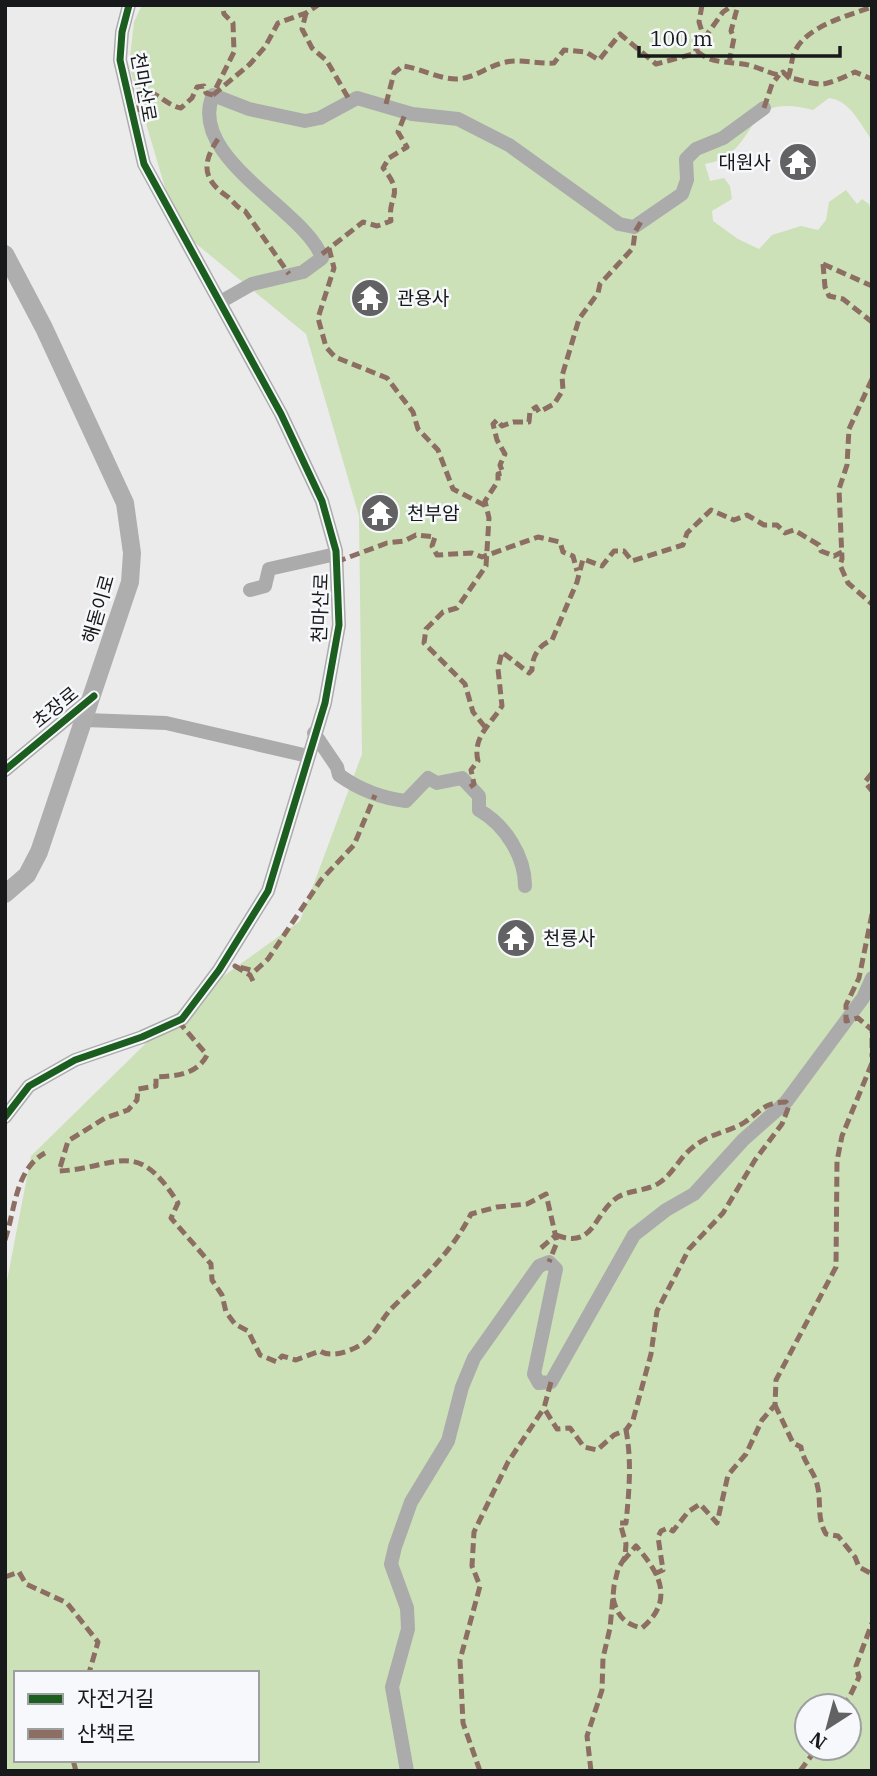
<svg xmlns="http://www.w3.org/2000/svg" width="877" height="1776" font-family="'IBM Plex Serif','Noto Sans KR',serif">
<rect width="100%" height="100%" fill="#ebebec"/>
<!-- green -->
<path fill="#cce1b7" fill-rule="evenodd" d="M142 5H872V140C860 124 850 100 829 98L813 110C749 94 761 130 726 157 721 161 712 162 705 164L710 181 724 178 730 186 732 199 712 211 713 221 738 239 759 249 772 235 801 226 818 230 826 220 829 202 846 190 857 204 862 199 869 204 872 213V1771H5V1291L31 1156 189 1001 300 921 362 754 359 516 306 334 177 228 129 66 134 22ZM16 1673H257V1760H16ZM807 1706H849V1748H807Z"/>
<!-- building -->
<g fill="#dfd5e4" stroke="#b5b5b6" stroke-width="2">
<path d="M374 289 377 305 366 307 363 291Z"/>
<path d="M381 493 393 528 379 532 367 498Z"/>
<path d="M517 928 525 935 516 948 507 942Z"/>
</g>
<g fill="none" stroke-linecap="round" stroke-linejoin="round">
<!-- minor -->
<g stroke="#ababab" stroke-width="14">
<path d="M222 301 252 284 303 272 322 258C307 211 186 158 213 95L249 109 305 121 320 118 357 98 412 114 458 119 509 145 619 224 634 227 682 194 687 180 686 159 696 149 723 138 764 108"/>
<path d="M250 590 265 586 269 569 336 554"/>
<path d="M86 720 166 723 308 756"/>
<path d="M314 733 337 767 339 775C360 790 380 798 406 801L428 778 437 783 462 778 479 796V810C505 825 525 856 525 886"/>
<path d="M5 770 93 697"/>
<path d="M5 1117 29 1086 75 1060 142 1037 182 1019 219 970 268 891 325 703 339 625 336 551 322 501 281 414 144 164 120 60 122 32 129 5"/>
<path d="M407 1771 392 1687 408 1629 407 1608 391 1564 395 1547 411 1502 448 1441 462 1387 474 1358 539 1266 549 1262 556 1269 534 1374 539 1383 551 1382 634 1235 666 1210 694 1194 743 1140 786 1102 863 998 872 978"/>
</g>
<!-- major -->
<path stroke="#aeaeae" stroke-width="18" d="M5 254 44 328 125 503 132 553 130 582 39 852 27 875 5 894"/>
<!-- quiet -->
<g stroke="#8d6e63" stroke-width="5" stroke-dasharray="10 5" stroke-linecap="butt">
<path d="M702 5 699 22 704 38"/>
<path d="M306 13 302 29 312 48 327 61 350 101"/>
<path d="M697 51C713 66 732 60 752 66 762 69 769 73 779 75L783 72 789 78C799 79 814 85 823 84 832 83 846 76 855 72L872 79"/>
<path d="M729 63 734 38 731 31 738 5"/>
<path d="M788 78C791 70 791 64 793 56 802 27 847 16 872 7"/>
<path d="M216 88 234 52 233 23 224 14 222 5"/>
<path d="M213 95 250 64 265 47 278 23 306 13 318 5"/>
<path d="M386 104 394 73 403 66C420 68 439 79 456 79 474 79 489 65 506 62 521 59 537 64 554 63L564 50 586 52 599 60 620 34 656 64 693 54 723 12 733 5"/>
<path d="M764 108 772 84 779 75"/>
<path d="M138 112 142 90C159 92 165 105 181 108L192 98 197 87 204 86 206 93 213 95"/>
<path d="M218 139C201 164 203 180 228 197 234 202 237 208 245 211L289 274"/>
<path d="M329 248 334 268 318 318 326 347 335 357 387 378 413 412 418 429 438 450 453 489 486 506"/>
<path d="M322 254 363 222 377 226 391 221C387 195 406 196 383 168L389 158 407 147 398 132 406 112"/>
<path d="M823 264 825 287 829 296 843 299 872 322"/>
<path d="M823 264 872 286"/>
<path d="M872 379 849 429 847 465 839 489 842 559 840 565 848 583 872 604"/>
<path d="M336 562 387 543 404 541 416 535 435 537 432 546 437 555 472 553 482 557 538 537 560 542 563 552 573 556 577 571"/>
<path d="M485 727 473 712 465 684 424 643 426 629 443 612 457 608 486 566 489 518 485 501 498 481V474L503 473 500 465 505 454 497 440 493 424 497 420 502 426 513 422H529L530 411 536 407 539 412 554 404 563 390 562 376 579 319 598 293 600 284 633 248 635 232 642 220"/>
<path d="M872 773 865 782 872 791"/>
<path d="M470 787 474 784 471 770 478 761C472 737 491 724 502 706L498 669 502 652 529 673 532 670C532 656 539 645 552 640L577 582 583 559 602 566 614 551H624L632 561 683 545 687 533 711 510 734 520 747 515 764 525H777L785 533 794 530 819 545 821 551 834 556 842 552"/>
<path d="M872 914 859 978 846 1005V1021L858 1018 872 1030V1057"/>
<path d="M253 981 250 975 235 966 255 971 268 959 321 880 354 845 375 795"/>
<path d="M178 1021 207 1055C197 1075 175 1076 156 1077V1086L138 1089 137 1100 128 1110 105 1118 68 1141 59 1171C118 1168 136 1136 178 1203L171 1218 211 1264 212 1280 222 1295 226 1312 235 1324 248 1331 260 1355 277 1362 282 1356 296 1360 320 1351C332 1359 354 1350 365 1342 376 1333 382 1318 392 1308 423 1277 450 1255 471 1214L497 1207 527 1204 546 1194 557 1242 549 1262"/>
<path d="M5 1240C15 1211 15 1169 45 1153"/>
<path d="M541 1248 556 1235"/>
<path d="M551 1382 544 1408 557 1429 570 1428 584 1447 597 1450 614 1435 626 1430 633 1420 651 1354 657 1311 689 1249 723 1213 755 1160 782 1124 789 1106 786 1102C762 1103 763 1110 745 1122 730 1132 709 1133 692 1148 679 1158 673 1174 659 1183 647 1191 630 1190 618 1197 593 1213 595 1250 556 1235"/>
<path d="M775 1405 793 1443 801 1447C803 1462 814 1471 817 1484 822 1503 816 1517 826 1534L838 1536 855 1557 859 1567 872 1574"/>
<path d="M654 1574 663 1570 658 1537 661 1531 668 1528 673 1531 688 1512 700 1504 717 1523 728 1475 746 1454 762 1420 775 1405 776 1380 836 1267 837 1161 842 1136 872 1063"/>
<path d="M5 1577 19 1572 26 1584 67 1603 98 1642 89 1673"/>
<path d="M613 1598C617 1615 624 1624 642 1628 674 1601 661 1574 636 1546L623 1561"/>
<path d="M841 1706 849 1698 859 1677 856 1666 872 1623"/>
<path d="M73 1760 76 1771"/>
<path d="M480 1771 463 1723 460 1660 480 1586 472 1566 474 1532 508 1462 544 1408"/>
<path d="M591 1771 587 1736 602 1690 603 1658 610 1628 614 1586 618 1569 625 1557 626 1544 620 1523H626C629 1492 632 1462 626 1430"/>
<path d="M800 1771 817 1748"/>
</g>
<defs>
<g id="cycleway">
<path d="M5 770 94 696"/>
<path d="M5 1117 29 1086 75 1060 142 1037 182 1019 219 970 268 891 325 703 339 625 336 551 322 501 281 414 144 164 120 60 122 32 129 5"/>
</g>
</defs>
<!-- cycleway casing -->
<use href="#cycleway" stroke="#f7f8fb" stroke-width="11"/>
<!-- cycleway -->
<use href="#cycleway" stroke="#1b5e20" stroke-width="7"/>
</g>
<!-- icons -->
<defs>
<symbol id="temple-disc" viewBox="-11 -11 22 22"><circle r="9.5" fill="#626264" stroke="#f7f8fb"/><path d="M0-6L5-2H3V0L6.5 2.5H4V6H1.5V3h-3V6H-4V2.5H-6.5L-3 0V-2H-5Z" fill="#fff"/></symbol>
</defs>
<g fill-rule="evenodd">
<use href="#temple-disc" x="776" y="140" width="44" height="44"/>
<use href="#temple-disc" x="348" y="276" width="44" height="44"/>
<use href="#temple-disc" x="358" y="491" width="44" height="44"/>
<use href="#temple-disc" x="494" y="916" width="44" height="44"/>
</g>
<g text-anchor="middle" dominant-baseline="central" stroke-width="5" stroke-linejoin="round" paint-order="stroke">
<!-- street labels -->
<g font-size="19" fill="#18191a" stroke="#f7f8fb">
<text transform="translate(144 87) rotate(80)">천마산로</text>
<text transform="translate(320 608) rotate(-88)">천마산로</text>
<text transform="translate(98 609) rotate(-74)">해돋이로</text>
<text transform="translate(55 707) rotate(-39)">초장로</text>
</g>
<!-- poi labels -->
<g font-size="19" fill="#18191a" stroke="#f7f8fb" text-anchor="start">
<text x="771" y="162" text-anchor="end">대원사</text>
<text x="397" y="298">관용사</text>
<text x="407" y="513">천부암</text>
<text x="543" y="938">천룡사</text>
</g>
</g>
<!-- border -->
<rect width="877" height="1776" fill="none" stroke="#18191a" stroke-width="14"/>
<!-- legend -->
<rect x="14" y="1671" width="245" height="91" fill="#f7f8fb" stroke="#9e9fa1" stroke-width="2"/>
<rect x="28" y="1694" width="35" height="10" fill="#1b5e20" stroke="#9e9fa1" stroke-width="2"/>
<text x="77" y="1706" font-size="21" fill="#18191a">자전거길</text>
<rect x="28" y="1729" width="35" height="10" fill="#8d6e63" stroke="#9e9fa1" stroke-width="2"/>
<text x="77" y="1741" font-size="21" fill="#18191a">산책로</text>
<!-- north arrow -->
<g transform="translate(828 1727) rotate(216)"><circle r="33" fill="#f7f8fb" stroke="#9e9fa1" stroke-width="2"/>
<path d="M0-5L12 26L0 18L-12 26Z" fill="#626264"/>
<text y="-10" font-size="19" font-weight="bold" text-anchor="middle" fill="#18191a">N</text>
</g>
<!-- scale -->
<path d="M639 46v10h201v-10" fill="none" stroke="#18191a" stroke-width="3.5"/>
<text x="650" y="46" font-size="21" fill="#18191a" stroke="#f7f8fb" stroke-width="5" paint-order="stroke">100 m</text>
</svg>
